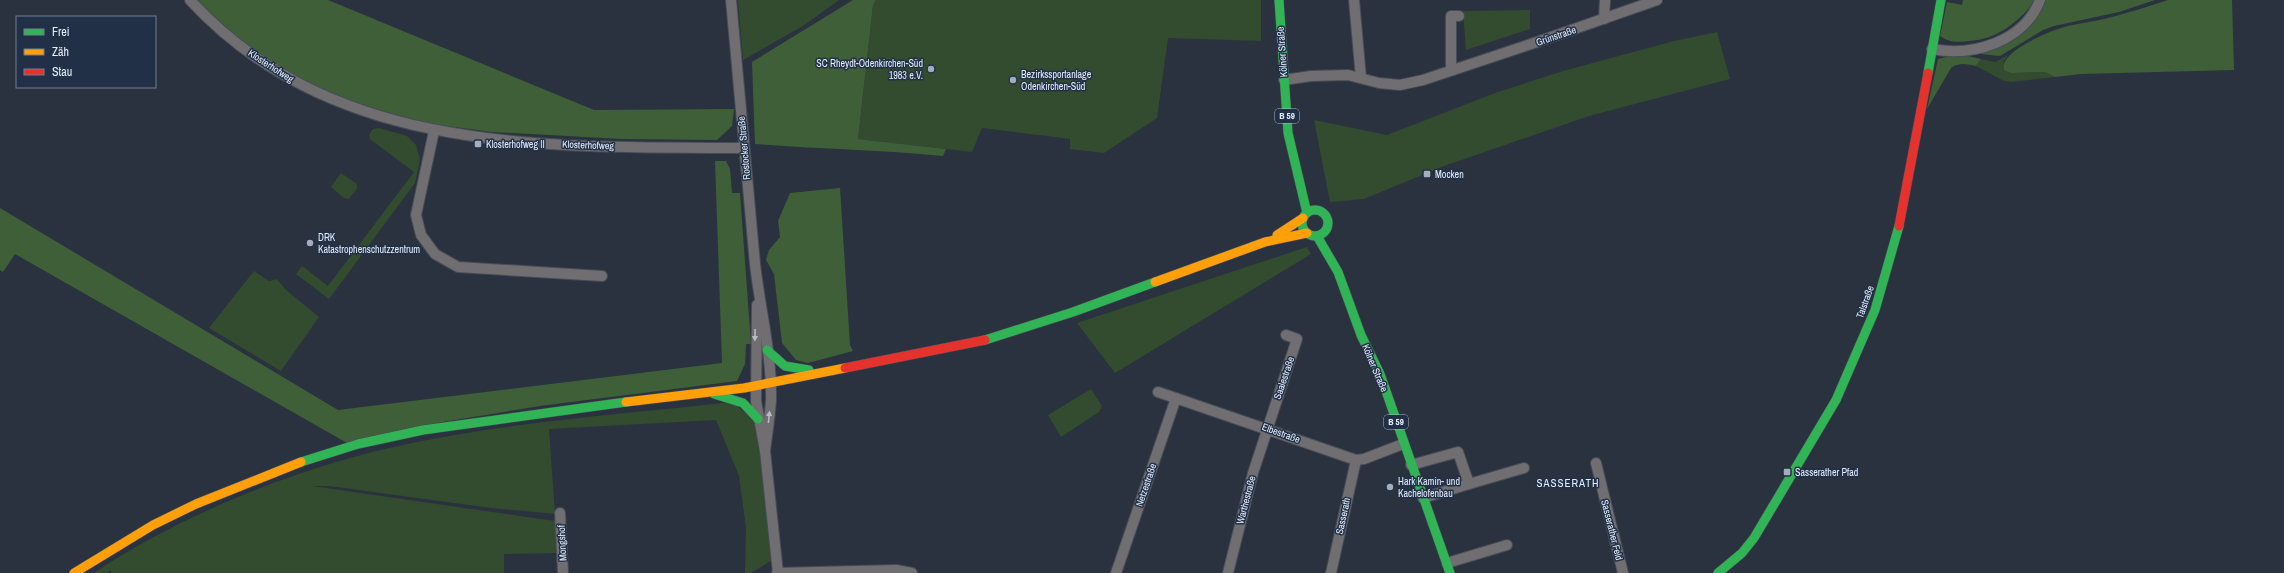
<svg xmlns="http://www.w3.org/2000/svg" width="2284" height="573" font-family="'Archivo Narrow',sans-serif">
<rect width="100%" height="100%" fill="#2a323f"/>
<!-- green -->
<g fill="#334b2f">
<path d="M738 0H839L803 26 743 60Z"/>
<path d="M876 0H1261V41L1168 38 1157 118 1104 153 1070 149V139L982 128 972 152 858 139 873 5Z"/>
<path d="M1530 10V29L1466 50 1463 11Z"/>
<path d="M1717 32 1730 79 1589 116 1444 166 1364 199 1330 202 1314 120 1387 135 1495 93 1563 71 1674 41Z"/>
<path d="M2008 55 2003 63 2012 73 2045 72 2055 77 2011 82 2004 81 1976 66 1981 59 1995 62Z"/>
<path d="M379 128 407 136 416 145 420 159 415 183 329 299 296 274 302 266 328 286 414 172 370 139 369 135 373 129Z"/>
<path d="M341 173 357 184V188L349 199 344 198 331 187Z"/>
<path d="M1307 247 1311 254 1115 373 1077 323Z"/>
<path d="M254 271 269 281 277 279 286 290 319 317 281 371 209 328Z"/>
<path d="M1091 389 1102 406 1099 412 1061 437 1048 415Z"/>
<path d="M732 402 756 422 772 560 751 573H745L746 528 739 476 716 420 549 429 555 514 491 508 329 486H312L555 521 556 553 504 554V573H111V570L106 573H94C181 514 309 463 412 443 518 421 626 414 732 402Z"/>
</g>
<!-- forest -->
<g fill="#3e5f38">
<path d="M197 0H328L594 110 734 109 732 126 717 140 621 139 492 132 378 117 292 80 216 21Z"/>
<path d="M853 0H876L873 5 858 139 946 149 943 156C880 150 818 149 755 144L752 62Z"/>
<path d="M1963 0H2036C2018 22 1998 39 1969 41 1957 42 1950 43 1940 36L1947 2 1962 5Z"/>
<path d="M2045 0H2155L2119 12 2054 26 2043 30 2000 56 1980 54C2012 37 2029 38 2045 0Z"/>
<path d="M2168 0H2232L2234 70 2081 74 2055 77 2045 72 2012 73 2005 71C1995 55 2045 33 2058 29 2075 23 2094 22 2112 17 2131 12 2149 6 2168 0Z"/>
<path d="M1959 54 1981 59 1976 66C1968 64 1958 62 1951 68L1927 109 1938 59Z"/>
<path d="M715 161H726L730 169 732 193H740L751 344H746L745 364 737 381 540 406 443 422 347 443 15 254 3 272 0 270V208L338 410 722 363Z"/>
<path d="M840 188 850 345 853 351 808 363 796 360 782 343 774 274 766 260 769 250 780 237 778 221 790 193Z"/>
</g>
<g fill="none" stroke-linecap="round" stroke-linejoin="round">
<defs>
<g id="street">
<path d="M190 0C334 156 549 147 744 148"/>
<path d="M731 0 755 264C760 309 772 354 771 400 770 417 767 434 765 451"/>
<path d="M1354 0 1361 78"/>
<path d="M1604 19 1605 0"/>
<path d="M1932 49C1972 57 2024 42 2040 0"/>
<path d="M1453 70 1451 65V16H1459"/>
<path d="M1284 80 1311 76 1348 75 1379 83 1400 85 1423 80 1537 42 1657 0"/>
<path d="M434 131 416 215 421 235 435 254 458 267 602 276"/>
<path d="M757 305 756 401 765 451 778 573"/>
<path d="M1158 392 1356 460 1364 459 1403 444"/>
<path d="M1596 463 1623 573"/>
<path d="M1411 465 1458 452 1469 484 1524 468"/>
<path d="M1423 498 1469 484"/>
<path d="M560 513 563 573"/>
<path d="M1447 563 1507 545"/>
<path d="M777 573 896 570 912 573"/>
<path d="M1116 573 1176 398"/>
<path d="M1228 573 1253 473 1297 339 1286 335"/>
<path d="M1331 573 1356 460"/>
</g>
<g id="fast">
<path d="M1279 0 1288 133 1307 213"/>
<path d="M1928 73 1941 0"/>
<circle cx="1315" cy="223" r="13"/>
<path d="M1317 236 1338 272 1361 335 1380 374 1450 573"/>
<path d="M985 340 1073 312 1155 282"/>
<path d="M767 350 785 366 809 370"/>
<path d="M714 394 743 403 758 419"/>
<path d="M301 462 358 444 423 430 626 402"/>
<path d="M1718 573 1742 553 1754 538 1836 400 1875 310 1899 226"/>
</g>
<g id="slow">
<path d="M1277 235 1303 218"/>
<path d="M1155 282 1265 242 1307 233"/>
<path d="M626 402 744 388 845 368"/>
<path d="M74 573 153 525 196 504 301 462"/>
</g>
<g id="jam">
<path d="M1899 226 1928 73"/>
<path d="M845 368 985 340"/>
</g>
</defs>
<!-- street casing -->
<use href="#street" stroke="#464d58" stroke-width="12"/>
<!-- fast casing -->
<use href="#fast" stroke="#464d58" stroke-width="10"/>
<!-- slow casing -->
<use href="#slow" stroke="#464d58" stroke-width="10"/>
<!-- jam casing -->
<use href="#jam" stroke="#464d58" stroke-width="10"/>
<!-- street -->
<use href="#street" stroke="#716e71" stroke-width="10"/>
<!-- fast -->
<use href="#fast" stroke="#30b455" stroke-width="9"/>
<!-- slow -->
<use href="#slow" stroke="#ff9f0a" stroke-width="9"/>
<!-- jam -->
<use href="#jam" stroke="#e5322d" stroke-width="9"/>
</g>
<!-- one-way arrows -->
<defs><path id="oneway-solid" d="M-6-.8H1V-3.2L6.5 0L1 3.2V.8H-6Z"/></defs>
<g fill="#b7bbc6">
<use href="#oneway-solid" transform="translate(755 335) rotate(91)"/>
<use href="#oneway-solid" transform="translate(769 417) rotate(-84)"/>
</g>
<!-- markers -->
<g fill="#a4adbb" stroke="#223047" stroke-width="1.5">
<circle cx="931" cy="69" r="4"/>
<circle cx="1013" cy="80" r="4"/>
<rect x="474" y="140" width="8" height="8" rx="2"/>
<rect x="1423" y="170" width="8" height="8" rx="2"/>
<circle cx="310" cy="243" r="4"/>
<rect x="1783" y="468" width="8" height="8" rx="2"/>
<circle cx="1390" cy="487" r="4"/>
</g>
<g text-anchor="middle" dominant-baseline="central" stroke-width="3" stroke-linejoin="round" paint-order="stroke">
<!-- shield labels -->
<g fill="#223047" stroke="#aab6c7" stroke-width="1">
<rect x="1275" y="109" width="24" height="14" rx="3"/>
<rect x="1384" y="415" width="24" height="14" rx="3"/>
</g>
<g font-size="9" font-weight="bold" fill="#e5effe">
<text x="1287" y="116">B 59</text>
<text x="1396" y="422">B 59</text>
</g>
<!-- street labels -->
<g font-size="10" fill="#e5effe" stroke="#223047">
<text transform="translate(1556 36) rotate(-19)">Grünstraße</text>
<text transform="translate(1282 52) rotate(-94)">Kölner Straße</text>
<text transform="translate(271 66) rotate(33)">Klosterhofweg</text>
<text transform="translate(588 145) rotate(2)">Klosterhofweg</text>
<text transform="translate(744 148) rotate(-95)">Rostocker Straße</text>
<text transform="translate(1865 302) rotate(-70)">Talstraße</text>
<text transform="translate(1375 368) rotate(67)">Kölner Straße</text>
<text transform="translate(1284 378) rotate(-71)">Saalestraße</text>
<text transform="translate(1281 433) rotate(20)">Elbestraße</text>
<text transform="translate(1146 485) rotate(-71)">Netzestraße</text>
<text transform="translate(1246 500) rotate(-75)">Warthestraße</text>
<text transform="translate(1343 516) rotate(-78)">Sasserath</text>
<text transform="translate(1612 530) rotate(76)">Sasserather Feld</text>
<text transform="translate(562 543) rotate(-93)">Mongshof</text>
</g>
<!-- poi labels -->
<g font-size="10" fill="#e5effe" stroke="#223047" text-anchor="start">
<text x="923" y="63" text-anchor="end">SC Rheydt-Odenkirchen-Süd<tspan x="923" dy="12">1983 e.V.</tspan></text>
<text x="1021" y="74">Bezirkssportanlage<tspan x="1021" dy="12">Odenkirchen-Süd</tspan></text>
<text x="486" y="144">Klosterhofweg II</text>
<text x="1435" y="174">Mocken</text>
<text x="318" y="237">DRK<tspan x="318" dy="12">Katastrophenschutzzentrum</tspan></text>
<text x="1795" y="472">Sasserather Pfad</text>
<text x="1398" y="481">Hark Kamin- und<tspan x="1398" dy="12">Kachelofenbau</tspan></text>
</g>
<!-- neighbourhood labels -->
<g font-size="11" letter-spacing="1" fill="#e5effe" stroke="#223047">
<text x="1568" y="483">SASSERATH</text>
</g>
</g>
<!-- legend -->
<rect x="16" y="16" width="140" height="72" fill="#223047" stroke="#707c90"/>
<rect x="24" y="29" width="20" height="6" fill="#30b455" stroke="#707c90"/>
<text x="52" y="36" font-size="12" fill="#e5effe">Frei</text>
<rect x="24" y="49" width="20" height="6" fill="#ff9f0a" stroke="#707c90"/>
<text x="52" y="56" font-size="12" fill="#e5effe">Zäh</text>
<rect x="24" y="69" width="20" height="6" fill="#e5322d" stroke="#707c90"/>
<text x="52" y="76" font-size="12" fill="#e5effe">Stau</text>
</svg>
